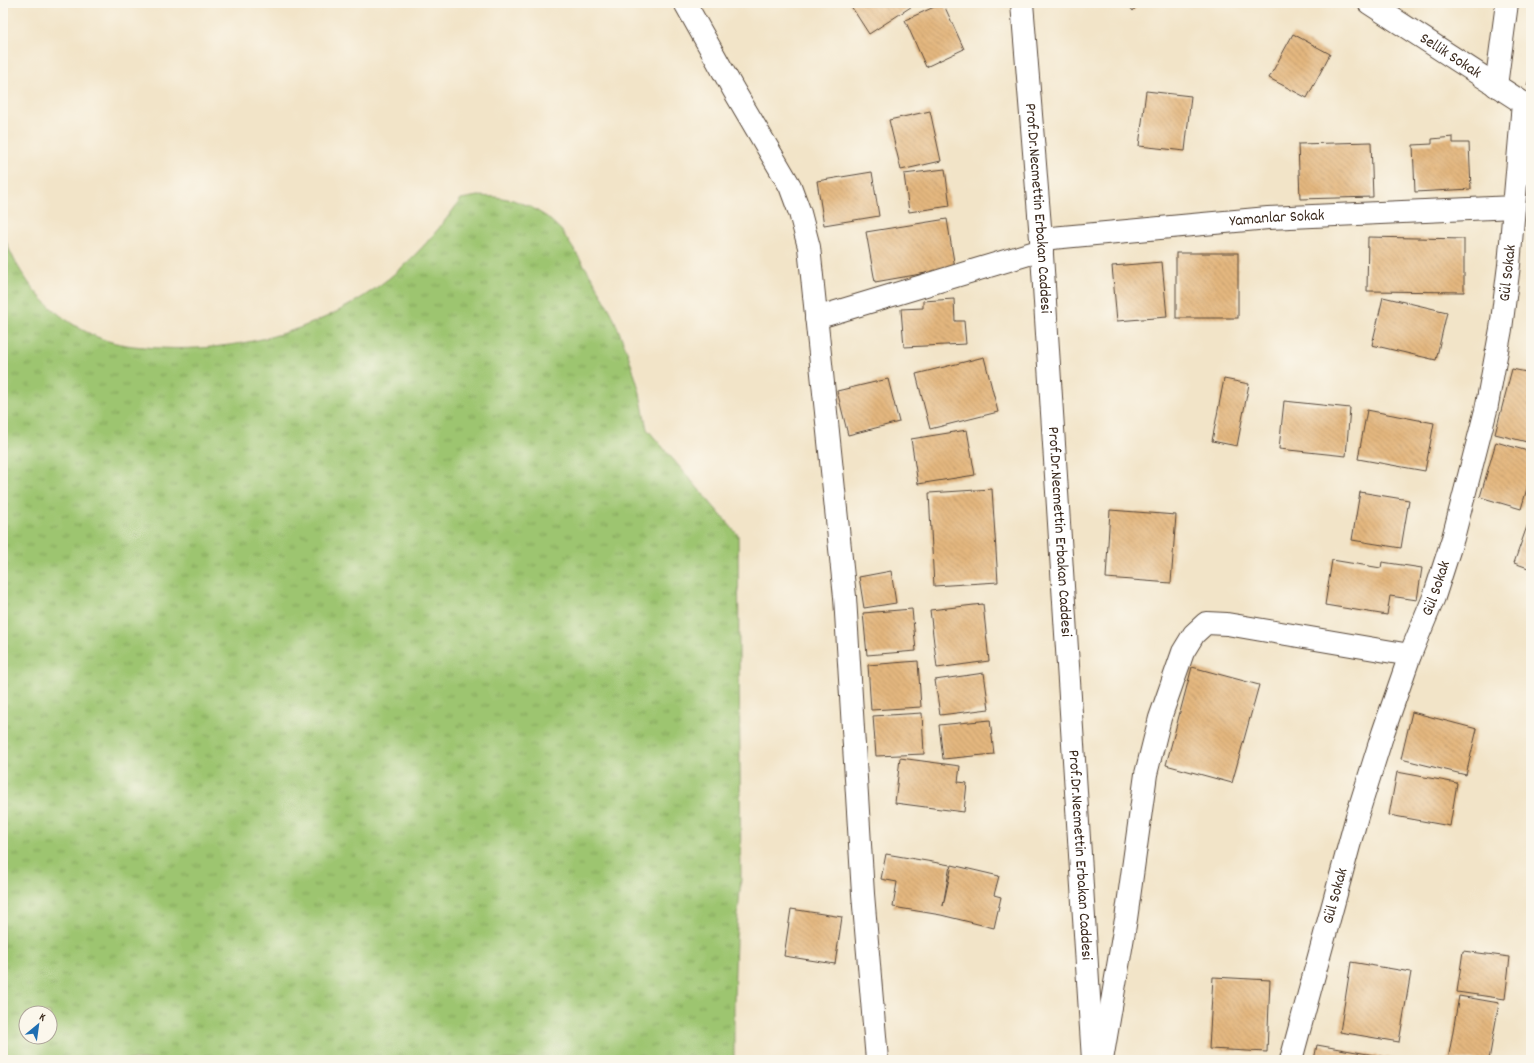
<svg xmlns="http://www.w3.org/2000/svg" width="1534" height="1063" font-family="Dekko,sans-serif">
<defs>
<pattern id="grass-tufts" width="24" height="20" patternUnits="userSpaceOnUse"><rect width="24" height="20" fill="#9dc570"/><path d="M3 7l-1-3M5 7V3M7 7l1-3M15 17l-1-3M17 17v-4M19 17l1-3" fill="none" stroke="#81a05b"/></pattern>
<pattern id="building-back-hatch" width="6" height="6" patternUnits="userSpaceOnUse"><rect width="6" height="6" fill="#e4b77f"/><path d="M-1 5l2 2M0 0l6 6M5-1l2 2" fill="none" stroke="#ba9567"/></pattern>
</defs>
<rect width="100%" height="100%" fill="#fbf7ec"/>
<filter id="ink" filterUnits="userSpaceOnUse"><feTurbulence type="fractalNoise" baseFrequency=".025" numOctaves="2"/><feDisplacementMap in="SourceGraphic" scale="8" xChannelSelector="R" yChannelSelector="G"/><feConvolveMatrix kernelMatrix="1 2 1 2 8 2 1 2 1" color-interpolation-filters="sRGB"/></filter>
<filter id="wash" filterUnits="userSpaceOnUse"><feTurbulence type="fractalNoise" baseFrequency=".012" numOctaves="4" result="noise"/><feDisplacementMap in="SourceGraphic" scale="16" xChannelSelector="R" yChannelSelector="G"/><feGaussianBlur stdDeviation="0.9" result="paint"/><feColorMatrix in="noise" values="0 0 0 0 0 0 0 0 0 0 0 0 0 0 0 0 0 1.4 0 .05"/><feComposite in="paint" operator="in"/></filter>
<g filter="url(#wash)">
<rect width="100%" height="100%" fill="#f2e4c8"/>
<!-- grass -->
<path fill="url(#grass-tufts)" stroke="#6c7847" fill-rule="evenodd" d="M478 196 496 197 513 200 531 207 547 217 561 230 593 279 612 314 627 351 639 389 647 429 738 535 741 878 736 940 734 1002V1060H3V233C9 252 19 270 31 286 50 311 78 331 108 341 125 346 142 347 159 348 235 352 313 333 376 288 410 264 437 233 461 199ZM26 1013H50V1037H26Z"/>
<g id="blocks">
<!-- building -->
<g fill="url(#building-back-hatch)">
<path d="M849 3H917L869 34Z"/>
<path d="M943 3 964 49 926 67 905 20Z"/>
<path d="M1127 3H1139L1133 11Z"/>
<path d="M1293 34 1330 54 1307 98 1269 78Z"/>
<path d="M1531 74V86L1527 85Z"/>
<path d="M1146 91 1191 96 1185 151 1139 146Z"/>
<path d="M930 111 941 161 901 170 889 120Z"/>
<path d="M1453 137V143H1469L1471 189 1415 192 1413 145 1432 144V139Z"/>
<path d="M1371 142 1373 197 1300 199 1298 144Z"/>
<path d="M945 169 950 206 909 212 904 174Z"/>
<path d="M872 172 879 216 824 225 817 181Z"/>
<path d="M947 219 955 268 875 282 866 232Z"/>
<path d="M1368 237 1464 239V292L1367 291Z"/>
<rect x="1176" y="253" width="62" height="65"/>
<path d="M1162 262 1167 317 1117 321 1112 266Z"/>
<path d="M1383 297 1447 312 1436 360 1372 345Z"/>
<path d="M954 299 955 321H964L966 344 904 347 901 309 923 308V301Z"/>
<path d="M984 357 998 412 930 429 916 374Z"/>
<path d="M1512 369 1531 373V443L1495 434Z"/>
<path d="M888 379 899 422 848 435 837 391Z"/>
<path d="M1224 379 1249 384 1237 446 1212 441Z"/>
<path d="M1284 401 1350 408 1346 456 1279 449Z"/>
<path d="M1367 410 1434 423 1425 471 1358 459Z"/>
<path d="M967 430 975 475 918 484 911 439Z"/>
<path d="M1496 442 1531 452V475L1521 509 1480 497Z"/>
<path d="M992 489 998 582 934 586 929 493Z"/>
<path d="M1360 492 1409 500 1401 548 1352 540Z"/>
<path d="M1110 510 1176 515 1171 583 1106 578Z"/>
<path d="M1531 515V569L1514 563Z"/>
<path d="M1332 560 1381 568 1382 562 1422 568 1417 600 1390 596 1387 615 1325 605Z"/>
<path d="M891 571 896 603 864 608 859 577Z"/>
<path d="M983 604 989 661 937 668 930 610Z"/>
<path d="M912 609 916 651 867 655 863 613Z"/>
<path d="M918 661 921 707 871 710 868 665Z"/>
<path d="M1192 667 1259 685 1232 783 1166 765Z"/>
<path d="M984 673 989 709 940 715 935 680Z"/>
<path d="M1412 712 1477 729 1466 775 1401 759Z"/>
<path d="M922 713 924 754 876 756 873 716Z"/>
<path d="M990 720 994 754 943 759 939 725Z"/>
<path d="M900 758 960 766 958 782 967 783 964 812 895 803Z"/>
<path d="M1397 772 1457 783 1450 826 1389 815Z"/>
<path d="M886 854 950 865 943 906 952 865 999 876 994 895 1001 897 994 928 941 915 893 907 897 882 881 879Z"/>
<path d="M791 909 842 917 835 964 784 956Z"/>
<path d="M1463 951 1510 957 1505 999 1457 992Z"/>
<path d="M1351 962 1411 972 1399 1042 1340 1032Z"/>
<path d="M1213 977 1270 980 1267 1052 1209 1049Z"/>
<path d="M1459 996 1499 1003 1489 1060H1448Z"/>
<path d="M1317 1045 1396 1059V1060H1314Z"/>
</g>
</g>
</g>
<g filter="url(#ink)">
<use href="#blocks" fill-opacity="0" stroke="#564638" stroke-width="1"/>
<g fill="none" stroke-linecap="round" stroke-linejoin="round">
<defs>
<g id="minor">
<path d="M685 3 733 89 790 186 800 213 809 247 845 597 863 894 877 1060"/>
<path id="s1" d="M1369 3 1531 108"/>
<path d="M1496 86 1507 3"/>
<path id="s2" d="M1041 239 1268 218 1514 207"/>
<path d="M816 318 1042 250"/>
<path d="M1102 1060 1126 919 1146 774 1160 718 1183 652 1194 634 1206 623 1227 624 1410 655"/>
<path id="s3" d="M1291 1060 1357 816 1383 733 1410 655 1434 597 1453 538 1486 410 1501 329 1509 265 1523 103"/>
</g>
<g id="major">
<path id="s4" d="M1022 3 1041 239 1093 1060"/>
</g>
</defs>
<!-- minor casing -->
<use href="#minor" stroke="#564638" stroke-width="24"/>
<!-- major casing -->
<use href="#major" stroke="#564638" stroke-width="24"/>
<!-- minor -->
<use href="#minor" stroke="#fff" stroke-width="22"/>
<!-- major -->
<use href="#major" stroke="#fff" stroke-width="22"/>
</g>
</g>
<g text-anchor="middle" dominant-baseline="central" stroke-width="3" stroke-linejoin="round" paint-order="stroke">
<!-- street labels -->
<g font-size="16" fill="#3b2a1e" stroke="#fbf7ec">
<text stroke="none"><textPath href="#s1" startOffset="97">Sellik Sokak</textPath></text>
<text stroke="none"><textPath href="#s4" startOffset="206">Prof.Dr.Necmettin Erbakan Caddesi</textPath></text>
<text stroke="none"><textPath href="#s2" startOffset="237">Yamanlar Sokak</textPath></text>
<text stroke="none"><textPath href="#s3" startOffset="818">Gül Sokak</textPath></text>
<text stroke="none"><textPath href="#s4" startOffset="530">Prof.Dr.Necmettin Erbakan Caddesi</textPath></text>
<text stroke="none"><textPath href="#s3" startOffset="494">Gül Sokak</textPath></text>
<text stroke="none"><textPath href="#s4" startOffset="854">Prof.Dr.Necmettin Erbakan Caddesi</textPath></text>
<text stroke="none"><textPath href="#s3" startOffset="170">Gül Sokak</textPath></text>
</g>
</g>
<!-- margin -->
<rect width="1534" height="1063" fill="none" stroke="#fbf7ec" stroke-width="16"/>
<!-- north arrow -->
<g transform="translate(38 1025) rotate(29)"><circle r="19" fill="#fbf7ec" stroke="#aea59a"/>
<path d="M0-3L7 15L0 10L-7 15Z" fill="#1f6fb2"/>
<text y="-6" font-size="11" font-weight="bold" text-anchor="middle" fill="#3b2a1e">K</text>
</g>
</svg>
